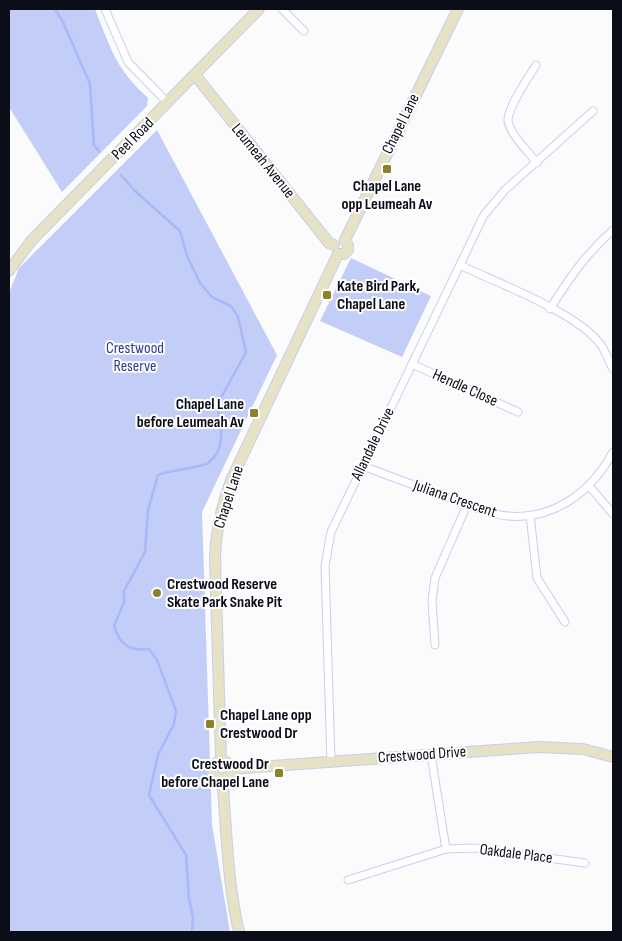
<svg xmlns="http://www.w3.org/2000/svg" width="622" height="941" font-family="'Sofia Sans Condensed',sans-serif">
<rect width="100%" height="100%" fill="#fbfbfb"/>
<!-- green -->
<g fill="#c2cef7">
<path d="M9 9H95C111 49 115 68 148 98L147 106 62 192 9 107Z"/>
<path d="M157 130 277 355 202 512 212 825 230 932H9V293L19 268Z"/>
<path d="M351 258 431 296 402 357 320 321Z"/>
</g>
<g fill="none" stroke-linecap="round" stroke-linejoin="round">
<!-- stream -->
<g stroke="#a8b9f9" stroke-width="2.5">
<path d="M55 9 63 22 90 84 94 145 99 151"/>
<path d="M121 175 135 191 180 231 187 256 200 283 212 297 231 306 238 317 246 352 217 405C221 424 227 449 208 463 200 468 170 470 158 475L148 510 145 552 124 591V602L114 626C120 645 129 651 149 649L157 660 176 711 174 724 158 755 149 795 186 855 189 899 193 917 192 932"/>
</g>
<defs>
<g id="street">
<path d="M105 9 128 62 168 103"/>
<path d="M282 9 304 31"/>
<path d="M536 65C529 77 507 108 508 121 511 136 528 151 537 163"/>
<path d="M460 265C497 283 577 312 601 345 606 352 609 362 613 369"/>
<path d="M550 309C570 277 585 255 613 230"/>
<path d="M412 364 518 412"/>
<path d="M363 466C389 476 416 486 442 495 463 503 486 514 508 516 555 520 592 491 613 452"/>
<path d="M590 487 613 514"/>
<path d="M530 515 537 578 565 622"/>
<path d="M435 645 432 601 435 578 467 505"/>
<path d="M431 755 446 849"/>
<path d="M331 762 325 566 331 532 484 215 505 190 593 111"/>
<path d="M348 880 446 849 475 848 585 863"/>
</g>
<g id="secondary">
<path d="M195 75 329 243 334 245"/>
<path d="M345 240 458 9"/>
<path d="M338 254H344L348 250V245L345 240"/>
<path d="M9 271 31 241 259 9"/>
<path d="M221 761 215 557C216 529 222 504 232 478L338 254"/>
<circle cx="222" cy="770" r="9"/>
<path d="M231 769 539 747 583 749 613 757"/>
<path d="M222 778C227 830 227 881 239 932"/>
</g>
</defs>
<!-- street casing -->
<use href="#street" stroke="#c6cff1" stroke-width="9"/>
<!-- secondary casing -->
<use href="#secondary" stroke="#c6cff1" stroke-width="12"/>
<!-- street -->
<use href="#street" stroke="#fff" stroke-width="7"/>
<!-- secondary -->
<use href="#secondary" stroke="#e5e2c5" stroke-width="10"/>
</g>
<!-- markers -->
<g fill="#8b832b" stroke="#fff" stroke-width="2">
<rect x="382" y="164" width="10" height="10" rx="2.5"/>
<rect x="322" y="290" width="10" height="10" rx="2.5"/>
<rect x="249" y="408" width="10" height="10" rx="2.5"/>
<circle cx="157" cy="593" r="5"/>
<rect x="205" y="719" width="10" height="10" rx="2.5"/>
<rect x="274" y="768" width="10" height="10" rx="2.5"/>
</g>
<g text-anchor="middle" dominant-baseline="central" stroke-width="4" stroke-linejoin="round" paint-order="stroke">
<!-- street labels -->
<g font-size="16" fill="#0b0e19" stroke="#fff">
<text transform="translate(401 124) rotate(-64)">Chapel Lane</text>
<text transform="translate(133 139) rotate(-45)">Peel Road</text>
<text transform="translate(263 161) rotate(51)">Leumeah Avenue</text>
<text transform="translate(465 388) rotate(24)">Hendle Close</text>
<text transform="translate(373 444) rotate(-64)">Allandale Drive</text>
<text transform="translate(229 497) rotate(-72)">Chapel Lane</text>
<text transform="translate(455 499) rotate(19)">Juliana Crescent</text>
<text transform="translate(422 755) rotate(-4)">Crestwood Drive</text>
<text transform="translate(516 854) rotate(7)">Oakdale Place</text>
</g>
<!-- poi labels -->
<g font-size="16" font-weight="bold" fill="#0b0e19" stroke="#fff" text-anchor="start">
<text x="387" y="186" text-anchor="middle">Chapel Lane<tspan x="387" dy="18">opp Leumeah Av</tspan></text>
<text x="337" y="286">Kate Bird Park,<tspan x="337" dy="18">Chapel Lane</tspan></text>
<text x="244" y="404" text-anchor="end">Chapel Lane<tspan x="244" dy="18">before Leumeah Av</tspan></text>
<text x="167" y="584">Crestwood Reserve<tspan x="167" dy="18">Skate Park Snake Pit</tspan></text>
<text x="220" y="715">Chapel Lane opp<tspan x="220" dy="18">Crestwood Dr</tspan></text>
<text x="269" y="764" text-anchor="end">Crestwood Dr<tspan x="269" dy="18">before Chapel Lane</tspan></text>
</g>
<!-- park labels -->
<g font-size="16" fill="#2e3892" stroke="#fff">
<text x="135" y="348">Crestwood<tspan x="135" dy="18">Reserve</tspan></text>
</g>
</g>
<!-- border -->
<rect width="622" height="941" fill="none" stroke="#0b0e19" stroke-width="20"/>
</svg>
